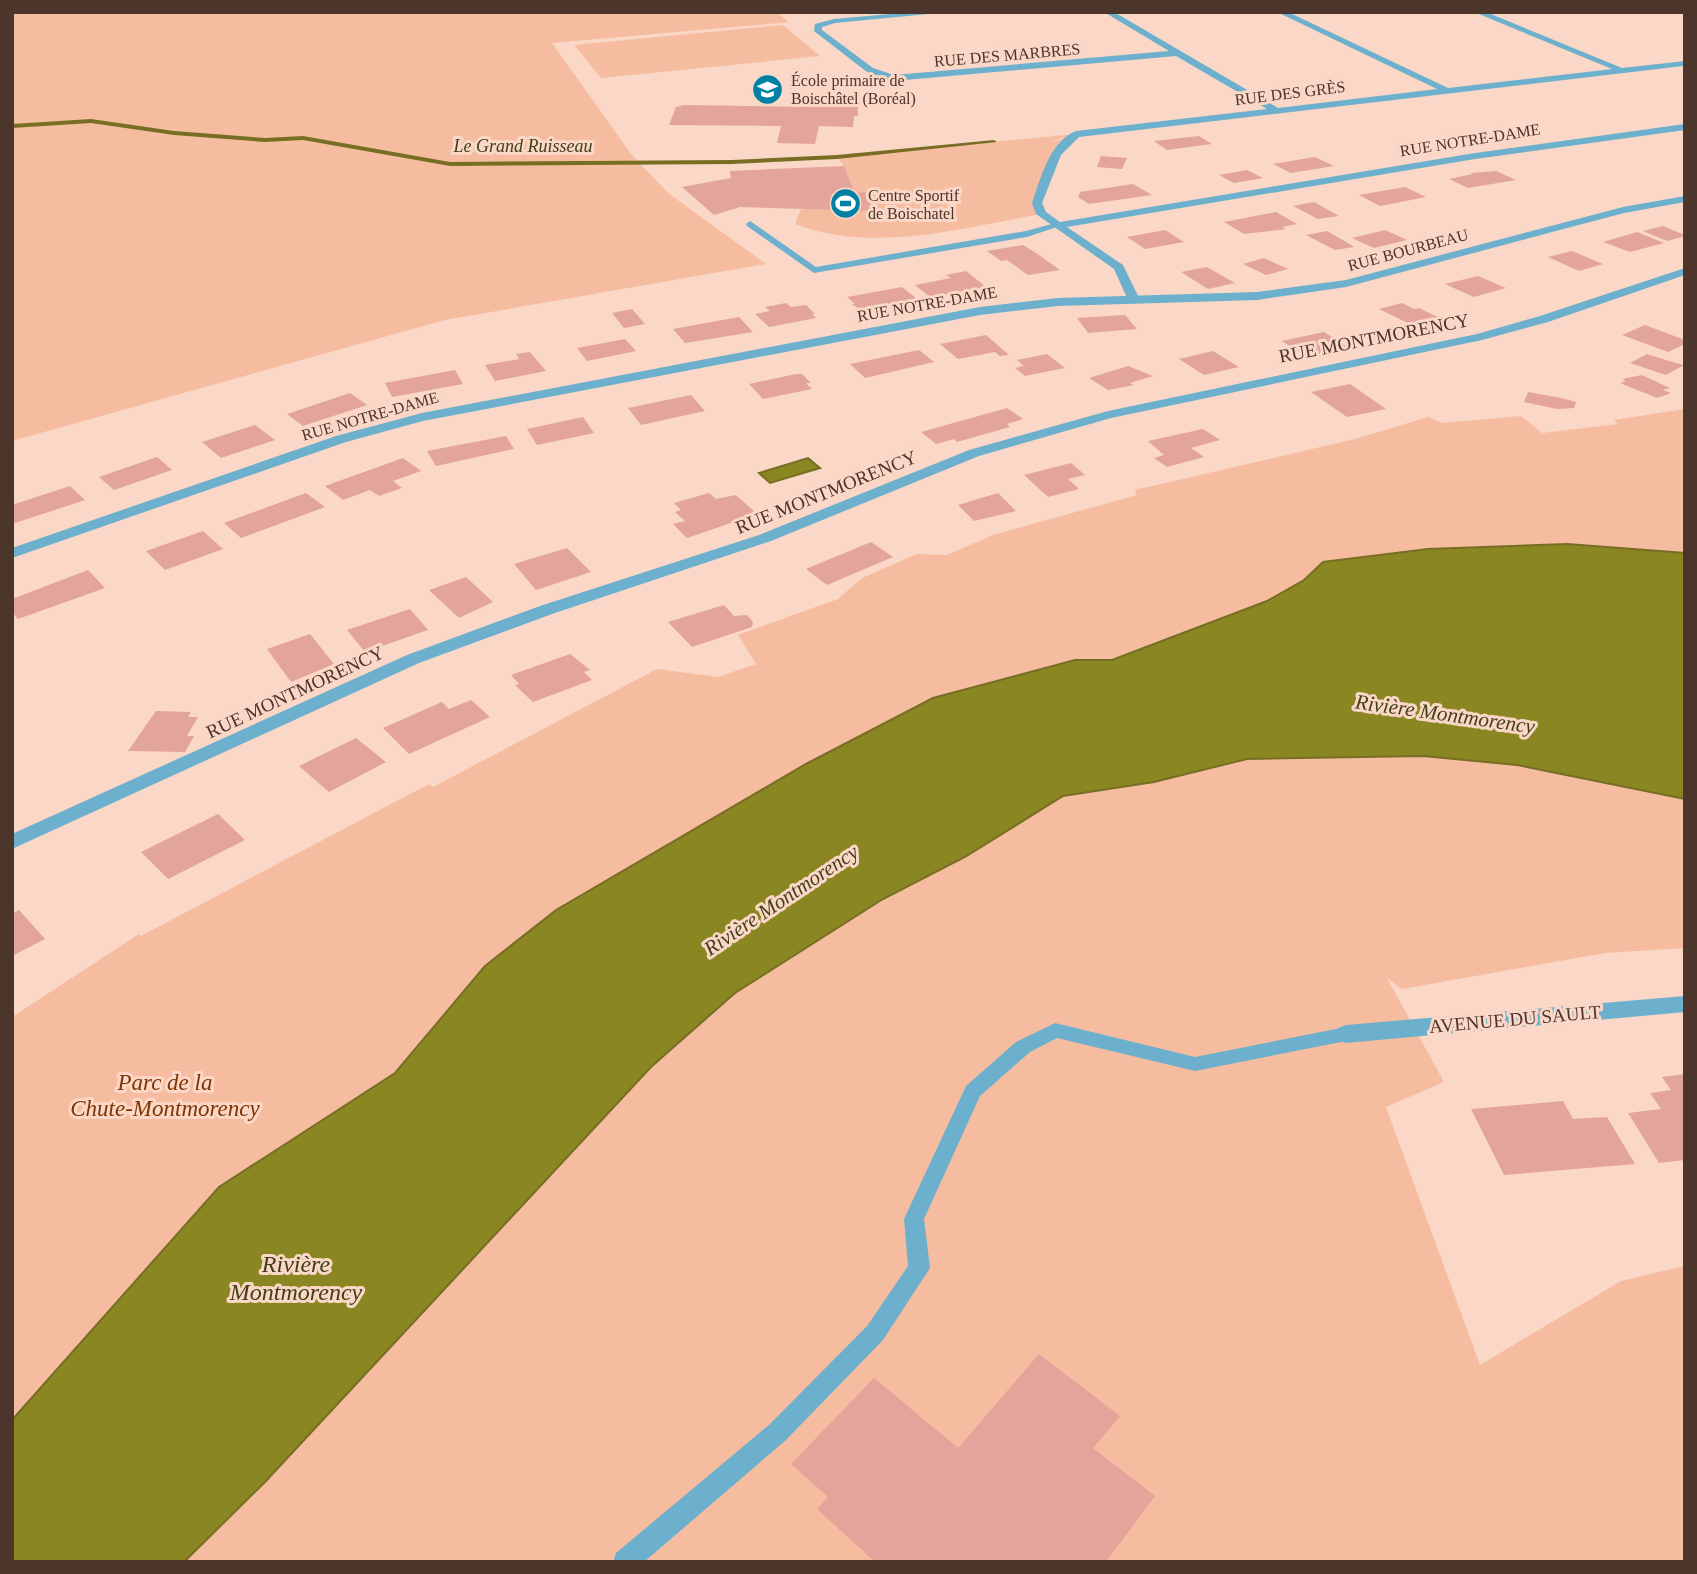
<svg xmlns="http://www.w3.org/2000/svg" width="1697" height="1574" font-family="Georgia,serif">
<rect width="100%" height="100%" fill="#fad7c6"/>
<!-- green -->
<g fill="#f6bca0">
<path d="M12 12H776L789 22 552 43 631 154 668 193 766 264 445 320 12 441Z"/>
<path d="M783 25 820 56 601 78 574 45Z"/>
<path d="M1076 134 1053 141 1066 139 1037 203 1041 214C962 228 874 254 795 224L801 209 874 210 866 193H855L844 166 837 157Z"/>
<path d="M1685 409V553L1638 549 1203 633 1174 636 1124 655 12 1531V1017L139 934 141 936 429 784 433 787 657 669 718 677 756 664 738 635 838 599 862 578 917 554 947 555 993 535 1137 495 1135 490 1355 439 1428 417 1442 423 1521 416 1542 433 1618 424 1614 420Z"/>
<path d="M1423 756 1517 765 1685 799V948L1605 953 1402 989 1387 978 1444 1082 1386 1107 1480 1365 1621 1281 1685 1266V1562H184L265 1482 651 1067 735 993 883 899 965 857 1063 796 1154 782 1247 759Z"/>
</g>
<!-- water -->
<g fill="#8a8622" stroke="#776e24" stroke-width="2">
<path d="M808 458 820 468 770 483 759 473Z"/>
<path d="M1567 544 1685 553V799L1517 765 1423 756 1247 759 1154 782 1063 796 965 857 883 899 735 993 651 1067 265 1482 184 1562H12V1420L219 1187 395 1073 485 966 556 910 806 764 933 698 1075 660H1112L1267 601 1304 580 1323 562 1428 549Z"/>
</g>
<g fill="none" stroke-linecap="round" stroke-linejoin="round">
<!-- stream -->
<path fill="#776e24" fill-rule="evenodd" d="M91 119 174 131 265 138 303 136 450 162 732 160 837 155 994 140 997 142 837 159 732 164 450 166 303 140 265 142 174 135 91 123 12 128V124Z"/>
</g>
<!-- building -->
<g fill="#e3a49b">
<path d="M684 105 810 107H858V116H854L853 127 819 126 815 144 777 143 781 126 669 125 676 107Z"/>
<path d="M1199 136 1212 144 1167 150 1154 141Z"/>
<path d="M1101 156 1127 158 1122 169 1097 167Z"/>
<path d="M1315 157 1334 166 1291 173 1273 164Z"/>
<path d="M844 166 855 193 866 192 875 211 740 207 714 215 682 187 731 178 730 171Z"/>
<path d="M1247 170 1263 178 1234 183 1219 175Z"/>
<path d="M1496 171 1516 180 1468 188 1449 179 1473 174 1470 173Z"/>
<path d="M1133 184 1152 195 1089 204 1078 197 1080 192Z"/>
<path d="M1405 187 1426 197 1380 206 1359 195Z"/>
<path d="M1314 202 1339 216 1318 219 1293 206Z"/>
<path d="M1276 212 1297 224 1282 227 1286 229 1244 234 1224 222Z"/>
<path d="M1663 226 1685 235V236L1667 241 1643 231Z"/>
<path d="M1165 230 1184 242 1145 249 1127 237Z"/>
<path d="M1385 230 1407 240 1374 248 1352 238Z"/>
<path d="M1327 231 1346 242 1354 247 1335 250 1306 235Z"/>
<path d="M1637 232 1664 243 1630 252 1603 242Z"/>
<path d="M1023 245 1036 253 1060 270 1028 275 1007 260 1001 261 987 251Z"/>
<path d="M1572 251 1603 264 1579 271 1548 257Z"/>
<path d="M1264 258 1288 269 1266 275 1243 264Z"/>
<path d="M1207 267 1235 283 1208 289 1181 272Z"/>
<path d="M966 271 986 287 930 297 915 285 951 278 946 275Z"/>
<path d="M1478 276 1506 288 1474 297 1445 284Z"/>
<path d="M902 287 917 299 861 310 852 304H855L847 297Z"/>
<path d="M786 303 791 307 806 305 815 314H812L816 318 769 327 755 314 770 311 765 307Z"/>
<path d="M1402 303 1414 309 1419 308 1444 320 1416 327 1379 309Z"/>
<path d="M632 309 645 324 624 328 612 313Z"/>
<path d="M1125 315 1137 329 1088 333 1077 318Z"/>
<path d="M739 317 753 332 685 343 673 329Z"/>
<path d="M1645 325 1685 340V344L1668 352 1622 335Z"/>
<path d="M1324 332 1349 348 1307 357 1282 341Z"/>
<path d="M986 335 1009 355 1000 356 995 352 958 359 940 344Z"/>
<path d="M625 339 636 351 587 361 577 348Z"/>
<path d="M919 350 934 362 865 378 850 364Z"/>
<path d="M1213 351 1239 367 1204 375 1179 359Z"/>
<path d="M530 352 546 371 495 381 485 365 519 359 516 354Z"/>
<path d="M1047 354 1065 368 1025 376 1015 368 1024 366 1017 360Z"/>
<path d="M1647 354 1669 361 1684 365 1666 375 1630 363Z"/>
<path d="M1128 366 1153 376 1130 383 1134 385 1108 390 1089 378Z"/>
<path d="M455 370 463 384 392 397 385 383Z"/>
<path d="M796 374H802L811 383H806L812 389 763 399 749 384Z"/>
<path d="M1642 375 1670 388 1663 390 1671 393 1657 398 1620 383 1626 381 1622 379Z"/>
<path d="M1350 384 1386 409 1347 417 1311 392Z"/>
<path d="M1528 392 1561 398 1576 402 1574 408 1557 409 1524 402Z"/>
<path d="M350 393 367 405 303 426 287 414Z"/>
<path d="M691 395 705 411 641 425 628 408Z"/>
<path d="M1007 408 1023 419 1007 424 1010 427 957 442 954 439 936 444 921 432Z"/>
<path d="M583 417 594 433 537 445 527 429Z"/>
<path d="M255 425 275 440 221 458 202 442Z"/>
<path d="M1203 429 1220 440 1191 448 1204 457 1167 467 1154 458 1164 455 1148 441Z"/>
<path d="M506 436 514 449 436 466 427 451Z"/>
<path d="M157 457 172 470 114 490 99 477Z"/>
<path d="M403 458 421 471 393 481 402 488 379 496 370 490 343 500 325 486Z"/>
<path d="M1071 463 1085 475 1068 479 1079 489 1048 497 1024 475Z"/>
<path d="M70 486 85 500 12 524V505Z"/>
<path d="M306 493 325 507 241 538 224 523Z"/>
<path d="M709 493 716 499 736 495 757 514 687 538 673 524 685 521 675 512 681 510 674 503Z"/>
<path d="M998 493 1016 511 974 521 958 505Z"/>
<path d="M203 531 223 549 165 570 146 551Z"/>
<path d="M871 542 893 557 827 585 806 569Z"/>
<path d="M567 548 591 572 536 590 514 564Z"/>
<path d="M88 570 105 588 18 619 12 612V599Z"/>
<path d="M466 577 493 602 459 618 429 590Z"/>
<path d="M724 605 734 616 747 615 753 622 752 627 692 647 668 622Z"/>
<path d="M410 609 428 630 365 652 347 630Z"/>
<path d="M310 634 334 664 291 682 267 649Z"/>
<path d="M570 654 590 670 584 672 592 680 533 702 515 685 519 684 511 675Z"/>
<path d="M471 700 490 717 409 754 383 728 442 702 449 709Z"/>
<path d="M156 711 191 712 188 717H198L187 736H194L185 752 128 751Z"/>
<path d="M356 738 386 762 329 792 299 766Z"/>
<path d="M218 814 245 840 168 879 141 852Z"/>
<path d="M19 910 45 939 12 956V914Z"/>
<path d="M1685 1074V1160L1659 1163 1628 1113 1661 1109 1650 1093 1671 1090 1662 1077Z"/>
<path d="M1563 1101 1573 1119 1607 1117 1635 1164 1504 1175 1471 1109Z"/>
<path d="M1039 1354 1120 1416 1093 1448 1155 1496 1106 1562H875L817 1509 828 1497 791 1464 874 1378 958 1448Z"/>
</g>
<g fill="none" stroke-linecap="round" stroke-linejoin="round">
<!-- service -->
<g fill="#6db0cd" fill-rule="evenodd">
<path d="M750 221 816 267 1026 231 1059 222 1063 225 1027 237 814 273 747 226 746 224Z"/>
<path d="M1055 1023 1195 1057 1346 1027 1353 1029 1355 1034 1353 1039 1346 1041 1195 1071 1057 1038 1030 1052 980 1096 924 1219 930 1268 883 1340 786 1440 644 1562H613L616 1553 770 1424 867 1326 908 1266 904 1219 966 1086 1016 1042Z"/>
</g>
<!-- minor -->
<g fill="#6db0cd" fill-rule="evenodd">
<path d="M913 12H949L835 23 822 27V30L873 68 894 75 1169 51 1104 12H1114L1278 108 1437 89 1277 12H1288L1448 88 1612 69 1474 12H1486L1622 68 1685 61 1683 66 1079 137 1061 155 1042 203 1046 212 1060 222 1475 153 1685 124V130L1475 159 1067 227 1123 265 1140 300 1134 304 1128 300 1114 269 1036 214 1032 203C1041 178 1049 142 1076 131L1267 109 1176 56 893 81 867 72 814 31 815 24 834 19Z"/>
<path d="M1685 268V275L1548 322 1482 340 1111 418 979 456 771 541 552 614 419 663 12 849V834L407 655 540 606 759 535 969 450 1108 411 1477 334 1540 316Z"/>
<path d="M1685 996V1012L1346 1043 1338 1040 1335 1034 1338 1028 1346 1025Z"/>
</g>
<!-- tertiary -->
<path fill="#6db0cd" fill-rule="evenodd" d="M1685 196V202L1624 213 1346 287 1257 300 1058 306 980 315 423 421 346 442 12 558V548L336 436 422 413 980 307 1058 298 1257 292 1346 280 1623 207Z"/>
</g>
<!-- icons -->
<defs>
<symbol id="school-disc" viewBox="-11 -11 22 22"><circle r="9.5" fill="#0180a5" stroke="#fad7c6"/><path d="M0-5L7-2L0 1L-7-2ZM-4 1L0 2.5L4 1V4Q0 6-4 4Z" fill="#fff"/></symbol>
<symbol id="stadium-disc" viewBox="-11 -11 22 22"><circle r="9.5" fill="#0180a5" stroke="#fad7c6"/><path d="M0-5a6.5 5 0 1 0 0 10a6.5 5 0 1 0 0-10ZM-3.5-1.8h7v3.6h-7Z" fill="#fff"/></symbol>
</defs>
<g fill-rule="evenodd">
<use href="#school-disc" x="750" y="72" width="35" height="35"/>
<use href="#stadium-disc" x="828" y="186" width="35" height="35"/>
</g>
<g text-anchor="middle" dominant-baseline="central" stroke-width="6" stroke-linejoin="round" paint-order="stroke">
<!-- far-street labels -->
<g font-size="16" fill="#4c352a" stroke="#fad7c6">
<text transform="translate(1007 55) rotate(-5)">RUE DES MARBRES</text>
<text transform="translate(1290 93) rotate(-7)">RUE DES GRÈS</text>
<text transform="translate(1470 140) rotate(-9)">RUE NOTRE-DAME</text>
<text transform="translate(1408 250) rotate(-15)">RUE BOURBEAU</text>
<text transform="translate(927 304) rotate(-10)">RUE NOTRE-DAME</text>
<text transform="translate(370 416) rotate(-16)">RUE NOTRE-DAME</text>
</g>
<!-- far-poi labels -->
<g font-size="16" fill="#4c352a" stroke="#fad7c6" text-anchor="start">
<text x="791" y="80">École primaire de<tspan x="791" dy="18">Boischâtel (Boréal)</tspan></text>
<text x="868" y="195">Centre Sportif<tspan x="868" dy="18">de Boischatel</tspan></text>
</g>
<!-- far-water labels -->
<g font-size="18" font-style="italic" fill="#414018" stroke="#fad7c6">
<text x="523" y="146">Le Grand Ruisseau</text>
</g>
<!-- street labels -->
<g font-size="19" fill="#4c352a" stroke="#fad7c6">
<text transform="translate(1374 338) rotate(-11)">RUE MONTMORENCY</text>
<text transform="translate(826 492) rotate(-22)">RUE MONTMORENCY</text>
<text transform="translate(295 692) rotate(-25)">RUE MONTMORENCY</text>
<text transform="translate(1515 1019) rotate(-5)">AVENUE DU SAULT</text>
</g>
<!-- water labels -->
<g font-size="21" font-style="italic" fill="#414018" stroke="#fad7c6">
<text transform="translate(1445 714) rotate(8)">Rivière Montmorency</text>
<text transform="translate(781 900) rotate(-34)">Rivière Montmorency</text>
</g>
<!-- near-park labels -->
<g font-size="23" font-style="italic" fill="#7f3400" stroke="#fad7c6">
<text x="165" y="1082">Parc de la<tspan x="165" dy="26">Chute-Montmorency</tspan></text>
</g>
<!-- near-water labels -->
<g font-size="24" font-style="italic" fill="#414018" stroke="#fad7c6">
<text x="296" y="1264">Rivière<tspan x="296" dy="28">Montmorency</tspan></text>
</g>
</g>
<!-- border -->
<rect width="1697" height="1574" fill="none" stroke="#4c352a" stroke-width="28"/>
</svg>
